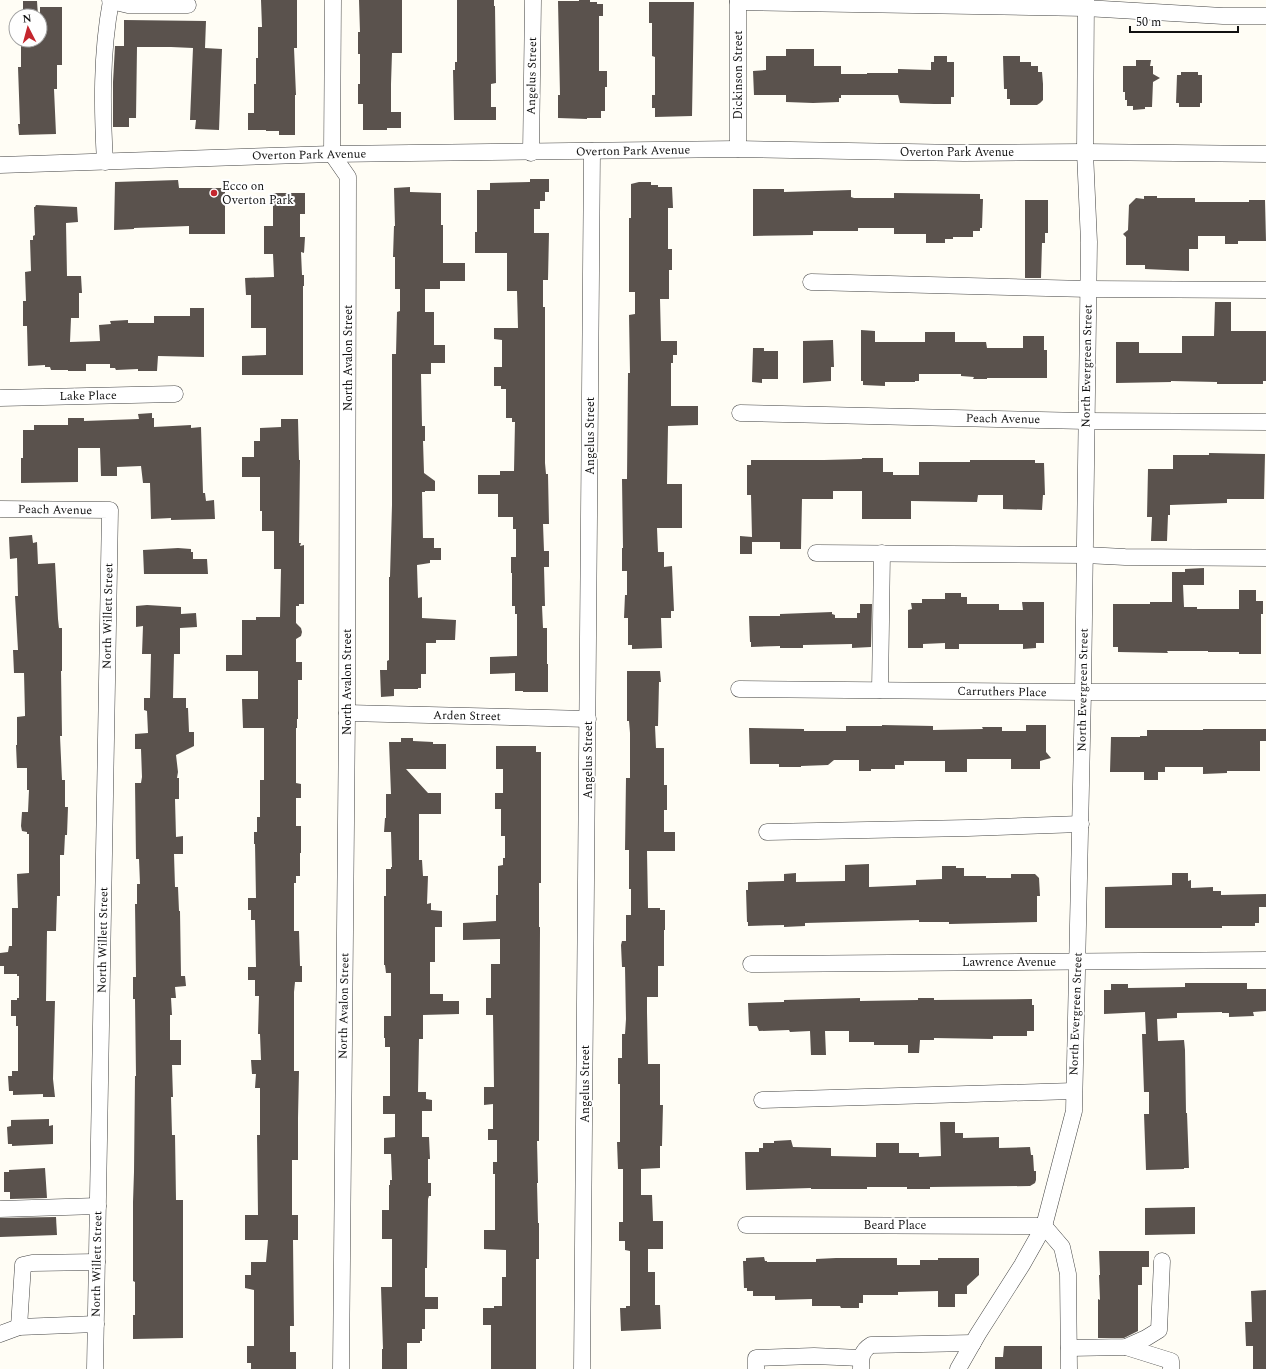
<svg xmlns="http://www.w3.org/2000/svg" width="1266" height="1369" font-family="Spectral,serif">
<rect width="100%" height="100%" fill="#fffdf5"/>
<!-- building -->
<g fill="#5a524d">
<path d="M261 0H297V48H294L296 95H295V135H279V131H266V130H248V113H254V84H256V58H258V27H262Z"/>
<path d="M359 0H402V53H392L391 84V112H401V128H387V130H363V104H358V84H360V54H358V32H360Z"/>
<path d="M457 0H494V6H495L496 83 491 84V107H496V120H454L453 70H455V62H457Z"/>
<path d="M579 0H590V2H597V4H603V16H599V71H607V87H605V111H601V118H587V119L558 118V95H560L558 1H579Z"/>
<path d="M23 1H37L38 16H23Z"/>
<path d="M649 2H694L692 116 655 117V108H652V95H655V57L652 56V23H649Z"/>
<path d="M40 7H62V65H57V89H54L56 134 19 135 18 124H20L18 67H21V42H27V40H40Z"/>
<path d="M124 20 206 21 205 48 222 49 219 130 195 129 196 120H190L193 48 171 47H137L136 118H129V127H113V82L115 46H124Z"/>
<path d="M786 49H814V66H841V74H867V73H898V69L931 70V62H934V56H947V62H954V97H951V104H934L900 103 898 95H841V98H839V102L813 103 786 102V95H754L753 71 766 70V56H786Z"/>
<path d="M1003 56H1020V62H1031V66H1038V72H1042L1043 84V100L1040 103 1037 105H1010V99H1007V89H1004Z"/>
<path d="M1136 60H1151L1150 66H1153V74L1160 78 1153 82 1152 107H1145V109L1133 110V106H1127V100H1125V92H1123V66H1136Z"/>
<path d="M1181 72H1198V75H1202V103H1200V107H1179V103H1176L1177 75H1181Z"/>
<path d="M530 179H549V192H545V201H540V209H534V233H549L548 280H543V307H545V463L546 474H548L549 524H543L544 551H549V567H544L545 606H542L543 628H547V664H548V692H523V691H515V673L490 674V657L517 656V614H515V606H512V573H511V557H516V529H513V517H498V494H478V475H500V471H514L515 422H512V418H506V389H501V386H494V367H502V340L494 339V328H518L517 291H507V253H475V232H477V190H490V183L530 182Z"/>
<path d="M178 180 179 188H225V234H189V226L134 228V229L114 230 115 182Z"/>
<path d="M639 182H651V185H658V187H672L673 208H668V249H672V270H669V299H660L661 341H677V355H673V363H671V406H698V425L668 426 667 484H682V528H657L658 552H664V567L672 566 674 611H671V618H661L662 648 632 649V645H628V618H624L625 595H627V571H622V548H623L622 479H627L628 373H630L629 315 635 314V292H629V218H631V184Z"/>
<path d="M410 187V192L441 193V225H443V263H465V281H440V289H425V312H434V345H445V363H431V374H421L422 426H425V441H423L424 473 435 481V491H425V492H422L423 538H434V548H441V560H430V563L417 565 418 598 422 597V618L456 620 455 640H436V643H426V674H421V688H418V689H394V696L381 697 380 670H387V661L389 660V577H390L392 505V354H396L397 312 400 311V289H395V257H393L394 226H395L394 188Z"/>
<path d="M753 189H784V192L851 190V197L854 198H894V193L980 194V199H983L982 228H980V231H973V237H953V239H945V243H926V234H894V228H858V231H813V235L753 236Z"/>
<path d="M273 193H305V214H300V237H305L304 253 301 252 302 275H304V286H303V375H242V356L266 355V328H251V295H246L245 278 274 277 273 254H264V226H273Z"/>
<path d="M1144 196H1157V198H1195V202H1249V200H1265L1266 241H1238V244H1225V236H1198V249H1189V271L1145 269V265H1126V237L1123 234 1128 230 1129 205 1136 198 1144 199Z"/>
<path d="M1025 200H1048V233H1045V243H1042L1041 278H1025Z"/>
<path d="M36 205 77 207 78 222 66 223 67 276H81L82 293H79V318H71L70 342 100 341 99 325 111 324 110 321 128 320V323H154V316H190V308H204V357L158 356 157 371H138V369L116 370 115 368H110V364H86V371H68V370H51L50 367H45V365L28 366 27 326H23V301H26L25 272 31 271 30 240H33V236L35 235 34 207H35Z"/>
<path d="M1215 302H1231V331H1266V381H1263V384H1217V382L1171 381V382L1116 383V342H1139V353H1182V336H1214Z"/>
<path d="M861 330 875 331V342H925V332H955V342H986L987 348H1023V336H1044V350H1047V378H987V379H973L974 377 961 376V374H919V381H915V382H885V386L863 385V381H861Z"/>
<path d="M833 340 834 367H831V381L803 383V341Z"/>
<path d="M753 348H764V351H778V379H762V383L752 382Z"/>
<path d="M152 413V418H154V427L191 425V428L201 427 203 493H205L206 501 214 500 215 519 171 520V518L151 519 150 483H143L141 466 117 467V476H101L100 448H78V482L21 483V458H23V430H34V425H68V418H84V421L139 419 138 414Z"/>
<path d="M281 419H298L299 460H300L299 543H301L300 546 304 545V604H299V606H296V623L301 628 302 632 301 636 296 639V662H302V680H298V719H297V728H296V783L301 784V798H296V826H301V853H300V876H296V883H294V931H299L300 966H302V982H295L294 992V1071H299L298 1118V1160H292V1215H298V1240H293L294 1326H290V1352H296V1369H251V1363H247V1346H254V1290L245 1288V1275H251V1262H266L268 1240H245V1215H258L257 1135H260V1088H255L256 1074H252L251 1060H261L260 1034H258L259 996H255V980H248V967H256L255 920H251V910H248V898H256L255 844H254V832H257V817H260V780H264V728H243L242 699H258V671H226V655H242V620H256V617H280L281 569H274V531H262V511H260V477H242V457H254V441H260V428L281 427Z"/>
<path d="M1209 453 1265 454 1264 499H1227V503L1170 505V515H1168L1167 541H1151L1152 517H1147L1148 469H1173V455H1209Z"/>
<path d="M862 458H883V472H893V475H919V462H970V460H1035V463H1044L1045 495H1043L1042 510 1003 509V495H978L977 502 911 501V519H862V491H833V499H802L801 549H780V542H752V554H740V536L752 537 751 495H747V465H751V460H824L862 459Z"/>
<path d="M32 535 33 543 37 542 38 564 55 563 58 619 59 628H62V671H61L62 736H60L62 780H65V807H68L67 835H65L64 855H60V896H57L56 931H47L46 1001H55L53 1079 55 1097H43V1094L13 1095V1091H9L8 1076H12V1071H18V1026H16V1016H11V1000H17V998H19V976H17V974H4V966H0V953L8 952 9 946H12V908H18L17 874 29 873V834H27V832L22 831 21 826 22 812H28L29 790H27V768H17L16 745H17V717L25 716V714L24 673H14L13 650H18L15 596H18L17 558 10 559 9 537Z"/>
<path d="M178 548 191 549V552H193V559H207L208 574H144L143 550Z"/>
<path d="M1204 568V585H1183L1184 607H1197V609H1239V590H1256V601H1263V614H1261V654H1239V652H1208V651H1167L1168 653 1118 652V647H1113V604H1150V602H1172V572H1185V569Z"/>
<path d="M945 593H961V597H967V604H999V610H1023L1022 602H1044V643H1036V648L1023 649V644H959V649H945V643L923 644V648H908V610L912 609 911 603H922V599H945Z"/>
<path d="M860 604H872L871 647 852 648V644L803 645V648H780V646L751 647V642H750L749 616H780V614L832 612V614L835 615V618H857V613H860Z"/>
<path d="M147 605 181 607V614L196 613 197 627 180 628V654H174L173 698H186V708H188L189 732H194V746L176 755 178 772 177 778H179V799H175L176 837 183 836V854H174L175 887H178L179 911H180L181 976H185L186 986 175 987 176 998H171L172 1015H170V1040H181V1065H172L173 1097H171L172 1135H175L176 1200H183V1338L133 1339V1315H135V1282L133 1281V1202L134 1172 135 1076H136L135 999H133V977H136L135 904H137V884H140L139 859H136L135 783H141L142 777 141 749H135V734L148 733 147 711 144 710V698H150L151 654H142L143 626 136 627V606Z"/>
<path d="M627 671H660L661 682H659L658 726H655L656 748H664V785H667V810H664V832H675V851H647L648 908H660V910H665V930H664V966H658V997H647V1012L648 1064H660V1105H663L662 1146H660V1168L641 1169V1195H652L653 1221H663V1249H648V1272H655V1305H660L661 1329 621 1331 620 1308H626V1306H630V1251L625 1250V1241H619V1222H623V1169H618L617 1142H620V1084H618V1058H622V1034H625L626 1019 625 967H622L621 945 622 941H626V915H631V889H629V850H625L626 778H630V733L629 721H627Z"/>
<path d="M882 725 933 726V730L983 729 982 727H1002V731H1026V725H1046V752L1051 758 1040 761V769H1011V759H967V772H945V761H904V765H895V769H871V771H859V760H834L828 765 801 766V767H779V764H750L749 728 804 729V731H846V726H882Z"/>
<path d="M1203 729H1266V741H1260V771H1227V773L1203 774V767H1165V772H1158V780H1144V772H1110L1111 737H1140V736H1147V730H1203Z"/>
<path d="M401 738H413V741L433 742V744H446V769H406L428 793H441V814H419V860H422L423 876H428L427 904 431 903V910L442 911V927H435V962H430V994H443V1001H459V1014L423 1015V1039H419L418 1092H426V1099L432 1100V1111H422V1137H429L430 1159H428V1183H431V1196H429L428 1199 427 1268H425V1297H438V1309H425V1329H422V1341H420V1343H407V1369H382V1349H383L381 1287H392V1239H382V1210H389V1185H390V1180H392L391 1154H384V1138L395 1137V1114H383V1096H390V1047H385V1038H384V1016H391V973H386L385 965H384V896H386V869H391V867H392L391 832H384L385 818H386V794H391L389 742H401Z"/>
<path d="M496 746H536V752H541V883H539V927H540L539 1141H537L538 1183H537L538 1223H539V1259H536V1369H491V1325H483V1308H494V1306H502V1277H506V1250L484 1249V1230H495V1174H493V1162H497V1140H488V1129H493V1104L484 1105V1087H494L493 1015H486V998H491V964H500V939L463 940V923L496 921V895H498V866L503 865V858H505V836H501V809H495V793H503V769H496Z"/>
<path d="M869 864V887L916 885V880L942 879V866H956V868H964V876H986V878H1011V874H1035L1039 878 1040 896H1037V922L949 924V922H919V920L805 923V926L784 927V925L748 926V922H747L746 890H748V882L784 881V874L796 873V882L845 881V865Z"/>
<path d="M1172 873H1188V881L1191 880V888L1213 887V891H1221V895L1266 894V907H1259V923H1255V926H1222V928H1105V887L1172 885Z"/>
<path d="M1185 983H1247V989H1266V1011L1253 1012 1254 1016 1229 1017V1013H1222V1012L1177 1013V1018L1157 1019 1158 1041 1184 1040 1185 1050 1186 1113H1187L1189 1168H1184V1169L1146 1170 1144 1114H1149V1092H1144L1142 1034H1146L1145 1012 1104 1014V990H1111V984H1128V988L1185 987Z"/>
<path d="M860 998V1001L918 1000V998H934V1000L1032 999V1005H1034V1031H1027V1036H993V1039L934 1038V1040H920L919 1053H908V1045H874V1042H849V1031H825L826 1055H811L810 1031 790 1032 789 1030 759 1031 757 1026H749L748 1003 784 1002V1000Z"/>
<path d="M49 1119V1126L53 1125V1144L12 1146V1144H8L7 1127 11 1126V1120Z"/>
<path d="M940 1122H955V1133H963V1138L999 1137V1148L1030 1147 1031 1155H1033L1034 1171H1036V1180L1035 1183 1030 1186 930 1187V1189H907V1187H867V1189H811V1188L746 1190 745 1152H759V1148H763V1143H774V1141L791 1140 793 1147 831 1148V1156L876 1157V1143H899V1153H919V1157L941 1156Z"/>
<path d="M45 1168 47 1198 10 1199V1192H4V1172H9V1170Z"/>
<path d="M1195 1207V1234L1145 1235V1208Z"/>
<path d="M56 1217 57 1235 0 1237V1218Z"/>
<path d="M1099 1251H1149V1267H1142V1285H1138V1331L1124 1338H1098V1299L1100 1300 1099 1275H1100Z"/>
<path d="M764 1257 765 1261H767V1262H816V1259L836 1258H897V1265H920V1260H938V1258H979V1275L967 1286V1294H955V1307H938V1291L898 1292V1295H863V1303H859V1308H841L840 1306H812V1299L775 1300V1296H753V1291H747V1288H744L743 1261H746V1258Z"/>
<path d="M1266 1290V1369H1253V1346H1246L1245 1322H1252L1251 1291Z"/>
<path d="M1004 1346H1042V1369H995V1357H1003Z"/>
</g>
<g fill="none" stroke-linecap="round" stroke-linejoin="round">
<defs>
<g id="minor">
<path d="M110 0 111 1 128 5H188"/>
<path d="M333 0 332 154 348 177 347 713 341 1369"/>
<path d="M738 0V149"/>
<path d="M738 2 1085 8 1223 16H1266"/>
<path d="M531 153 533 0"/>
<path d="M105 162C102 109 101 54 111 1"/>
<path d="M0 165 332 154 738 149 964 153 1085 152 1266 154"/>
<path d="M811 282 1088 289 1266 290"/>
<path d="M0 398 175 394"/>
<path d="M740 413 1086 421 1266 422"/>
<path d="M0 509 110 510 95 1369"/>
<path d="M816 553 1085 555 1125 557 1266 558"/>
<path d="M739 689 1083 692H1266"/>
<path d="M880 690 882 553"/>
<path d="M347 713 588 719"/>
<path d="M767 832 968 828 1081 824"/>
<path d="M751 964 1266 960"/>
<path d="M762 1100 1074 1091"/>
<path d="M0 1209 98 1206"/>
<path d="M746 1225 1044 1226"/>
<path d="M1044 1226 1062 1247 1068 1274 1069 1369"/>
<path d="M19 1327 23 1265 32 1263 97 1262"/>
<path d="M0 1334 19 1327 96 1324"/>
<path d="M1126 1347 1171 1361V1369"/>
<path d="M1069 1348 1126 1347 1146 1338 1159 1330 1162 1261"/>
<path d="M582 1369 592 151"/>
<path d="M756 1369V1358L814 1356 861 1358"/>
<path d="M861 1369C861 1358 861 1351 871 1345L973 1343"/>
<path d="M958 1369 978 1334 1022 1265 1044 1226 1074 1111 1083 692 1089 242 1085 152 1086 0"/>
</g>
</defs>
<!-- minor casing -->
<use href="#minor" stroke="#444" stroke-width="17"/>
<!-- minor -->
<use href="#minor" stroke="#fff" stroke-width="16"/>
</g>
<!-- markers -->
<circle fill="#c4262e" stroke="#fff" stroke-width="1.5" cx="214" cy="193" r="4"/>
<g text-anchor="middle" dominant-baseline="central" stroke-width="4" stroke-linejoin="round" paint-order="stroke">
<!-- street labels -->
<g font-size="12" fill="#111" stroke="#fff">
<text transform="translate(738 75) rotate(-90)">Dickinson Street</text>
<text transform="translate(532 76) rotate(-89)">Angelus Street</text>
<text transform="translate(633 151) rotate(-1)">Overton Park Avenue</text>
<text x="957" y="152">Overton Park Avenue</text>
<text transform="translate(309 155) rotate(-1)">Overton Park Avenue</text>
<text transform="translate(348 358) rotate(-90)">North Avalon Street</text>
<text transform="translate(1087 366) rotate(-89)">North Evergreen Street</text>
<text transform="translate(88 396) rotate(-1)">Lake Place</text>
<text transform="translate(1003 419) rotate(1)">Peach Avenue</text>
<text transform="translate(590 436) rotate(-90)">Angelus Street</text>
<text transform="translate(55 510) rotate(1)">Peach Avenue</text>
<text transform="translate(108 616) rotate(-89)">North Willett Street</text>
<text transform="translate(347 682) rotate(-90)">North Avalon Street</text>
<text transform="translate(1083 690) rotate(-89)">North Evergreen Street</text>
<text transform="translate(1002 692) rotate(1)">Carruthers Place</text>
<text transform="translate(467 716) rotate(1)">Arden Street</text>
<text transform="translate(588 760) rotate(-90)">Angelus Street</text>
<text transform="translate(103 940) rotate(-89)">North Willett Street</text>
<text x="1009" y="962">Lawrence Avenue</text>
<text transform="translate(344 1006) rotate(-89)">North Avalon Street</text>
<text transform="translate(1076 1014) rotate(-88)">North Evergreen Street</text>
<text transform="translate(585 1084) rotate(-90)">Angelus Street</text>
<text x="895" y="1225">Beard Place</text>
<text transform="translate(97 1264) rotate(-89)">North Willett Street</text>
</g>
<!-- poi labels -->
<g font-size="12" fill="#111" stroke="#fff" text-anchor="start">
<text x="222" y="186">Ecco on<tspan x="222" dy="14">Overton Park</tspan></text>
</g>
</g>
<!-- north arrow -->
<g transform="translate(28 28) rotate(354)"><circle r="19" fill="#ffffff" stroke="#a0a0a0"/>
<path d="M0-3L7 15L0 10L-7 15Z" fill="#c4262e"/>
<text y="-6" font-size="11" font-weight="bold" text-anchor="middle" fill="#111111">N</text>
</g>
<!-- scale -->
<path d="M1130 26v6h108v-6" fill="none" stroke="#111111" stroke-width="2"/>
<text x="1136" y="26" font-size="12" fill="#111111" stroke="#ffffff" stroke-width="3" paint-order="stroke">50 m</text>
</svg>
